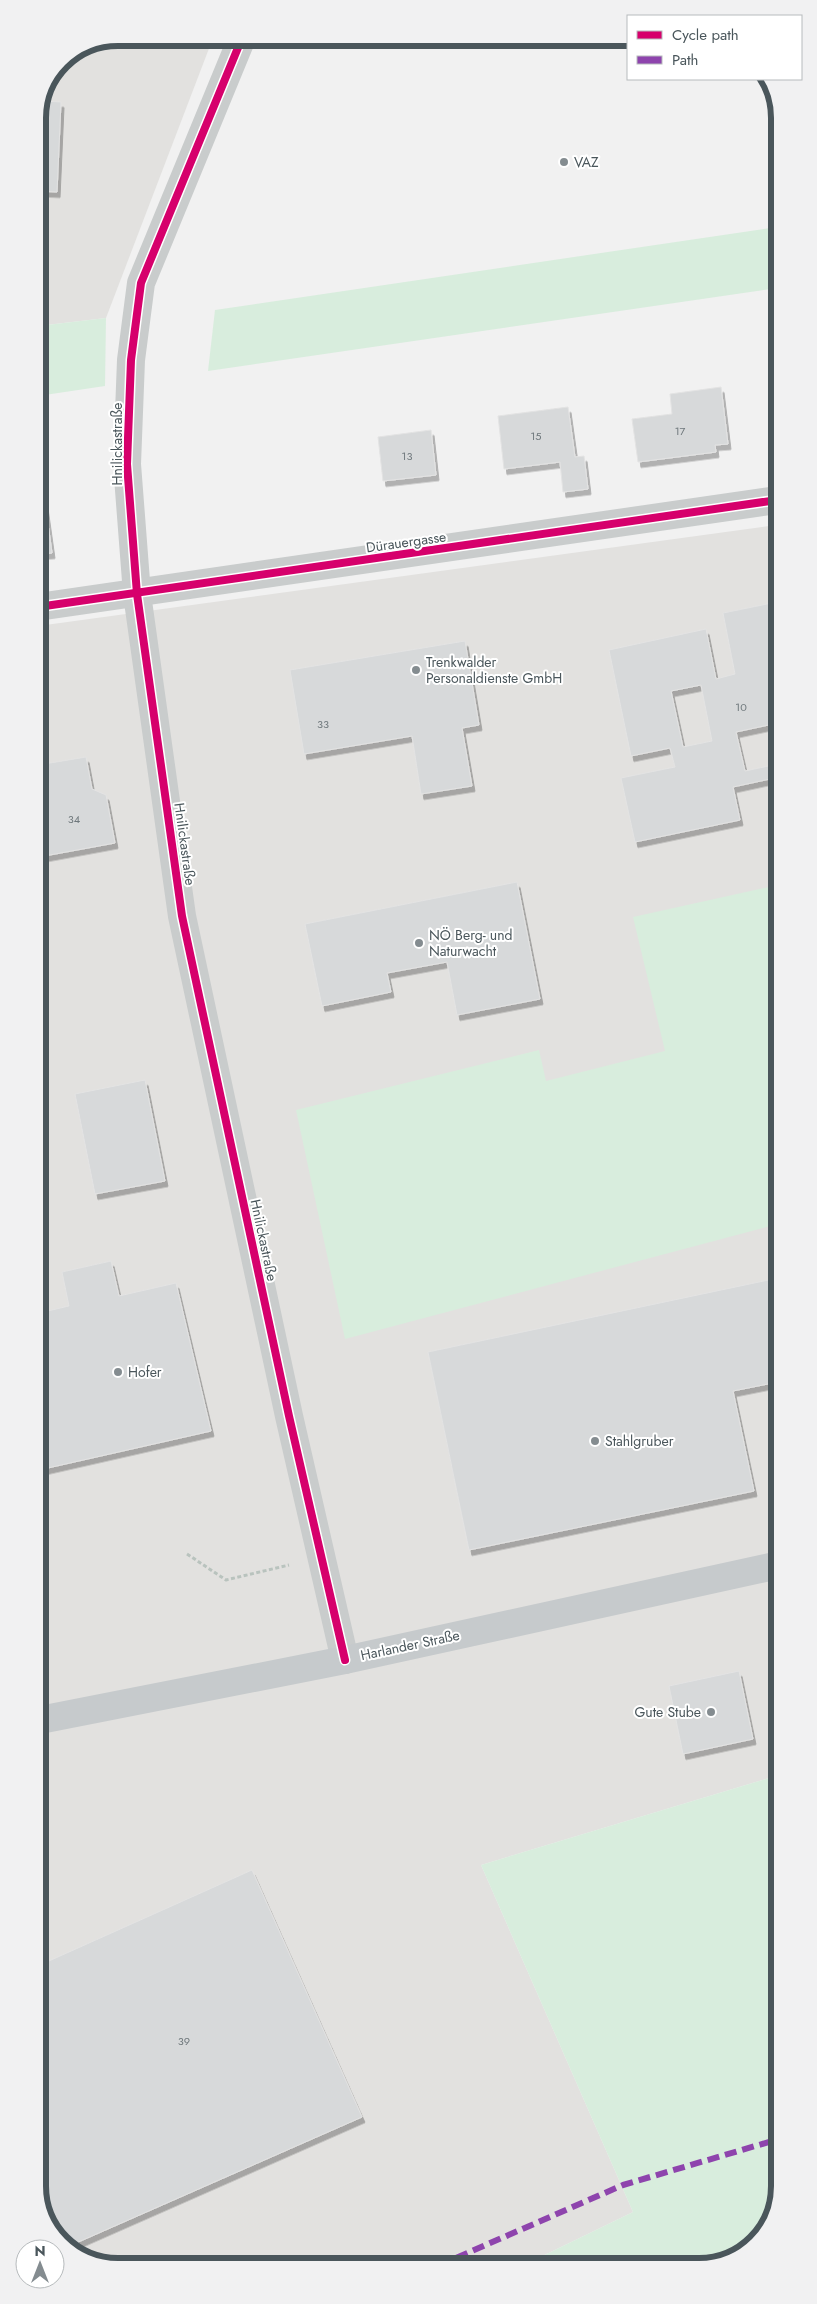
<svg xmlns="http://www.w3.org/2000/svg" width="817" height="2304" font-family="Jost,sans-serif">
<defs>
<filter id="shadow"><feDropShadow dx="3" dy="5.5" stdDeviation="0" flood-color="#0004"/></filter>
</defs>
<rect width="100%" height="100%" fill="#f1f1f1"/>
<!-- commercial -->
<g fill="#e2e1df">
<path d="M119 38H213L106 318 38 326V114L61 61Z"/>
<path d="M777 525 779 1775 481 1865 633 2212 526 2264 113 2266 69 2250 40 2207 38 626Z"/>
</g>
<!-- green -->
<g fill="#d8eddd">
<path d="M777 227V288L208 371 215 310Z"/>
<path d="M106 318 105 386 38 396V326Z"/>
<path d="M778 885V1224L345 1339 296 1110 539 1050 546 1081 665 1051 633 917Z"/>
<path d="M779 1775V2186L763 2235 720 2264H526L633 2212 481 1865Z"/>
</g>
<!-- building -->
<g fill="#d7d9da" stroke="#e3e3e3" fill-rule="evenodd" filter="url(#shadow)">
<path d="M43 101 61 102 57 192 38 191V114Z"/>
<path d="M721 387 728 444 715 445 716 452 638 462 632 419 672 414 670 394Z"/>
<path d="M568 407 575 457 584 456 588 489 563 492 560 462 504 469 498 416Z"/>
<path d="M431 430 436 475 383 481 378 437Z"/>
<path d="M38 474H41L52 553 38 554Z"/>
<path d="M777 602 778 723 736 732 745 771 778 764V815L770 779 733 787 740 820 635 842 621 778 675 767 670 748 631 756 609 650 706 629 716 679 735 674 723 613ZM701 685 712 741 683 747 671 691Z"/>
<path d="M465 641 479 725 462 728 472 786 421 794 412 736 304 754 290 670Z"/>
<path d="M38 704 43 743 38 744Z"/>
<path d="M86 757 92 789 106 795 115 843 39 857 38 765Z"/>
<path d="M517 882 540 999 457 1015 447 962 387 973 391 992 322 1006 305 924Z"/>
<path d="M145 1080 165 1181 95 1194 75 1094Z"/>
<path d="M111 1261 119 1296 176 1283 211 1431 39 1470V1313L69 1306 62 1272Z"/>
<path d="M778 1278V1382L733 1391 754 1491 469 1550 428 1352Z"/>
<path d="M739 1671 753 1739 683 1754 669 1686Z"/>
<path d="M252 1870 362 2117 67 2247 40 2207V1965Z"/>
</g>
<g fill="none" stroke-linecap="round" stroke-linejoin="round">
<!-- path -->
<path stroke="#b9c3be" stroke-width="3" stroke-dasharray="4 2.5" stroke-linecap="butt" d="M187 1554 226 1580 289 1565"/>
<!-- minor -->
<g stroke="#c9cccc" stroke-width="28">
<path d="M242 38 141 283 131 360 127 464 137 594 182 916 289 1416 345 1660"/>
<path d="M38 607 777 500"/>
</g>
<!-- major -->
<path stroke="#c6cacc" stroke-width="28" d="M40 1720 345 1660 779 1565"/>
<!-- quiet -->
<path stroke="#8e44ad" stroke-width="6" stroke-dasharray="12 6" stroke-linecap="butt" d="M440 2265 623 2185 779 2139"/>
<defs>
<g id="cycleway">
<path d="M242 38 141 283 131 360 127 464 137 594 182 916 289 1416 345 1660"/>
<path d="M38 607 777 500"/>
</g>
</defs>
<!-- cycleway casing -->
<use href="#cycleway" stroke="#fff" stroke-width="11"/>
<!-- cycleway -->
<use href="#cycleway" stroke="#d6006c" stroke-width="8"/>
</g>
<!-- markers -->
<g fill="#848c90" stroke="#fff" stroke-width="2">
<circle cx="564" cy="162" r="5"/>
<circle cx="416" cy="670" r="5"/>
<circle cx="419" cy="943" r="5"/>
<circle cx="118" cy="1372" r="5"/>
<circle cx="595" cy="1441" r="5"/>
<circle cx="711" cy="1712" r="5"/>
</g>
<g text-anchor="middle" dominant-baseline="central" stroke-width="4" stroke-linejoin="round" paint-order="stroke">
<!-- number labels -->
<g font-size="11" fill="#6f787c">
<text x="680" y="431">17</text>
<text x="536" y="436">15</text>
<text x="407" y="456">13</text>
<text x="741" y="707">10</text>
<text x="323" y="724">33</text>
<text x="74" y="819">34</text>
<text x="184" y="2041">39</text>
</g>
<!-- poi labels -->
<g font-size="14" fill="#4a565b" stroke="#fff" text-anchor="start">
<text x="574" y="162">VAZ</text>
<text x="426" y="662">Trenkwalder<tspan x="426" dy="16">Personaldienste GmbH</tspan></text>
<text x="429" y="935">NÖ Berg- und<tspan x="429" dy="16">Naturwacht</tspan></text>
<text x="128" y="1372">Hofer</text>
<text x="605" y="1441">Stahlgruber</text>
<text x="701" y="1712" text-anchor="end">Gute Stube</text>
</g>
<!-- street labels -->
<g font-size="14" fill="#4a565b" stroke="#fff">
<text transform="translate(117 444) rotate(-90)">Hnilickastraße</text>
<text transform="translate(406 542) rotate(-8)">Dürauergasse</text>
<text transform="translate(185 844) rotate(82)">Hnilickastraße</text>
<text transform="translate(264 1240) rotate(78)">Hnilickastraße</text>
<text transform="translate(410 1645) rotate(-12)">Harlander Straße</text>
</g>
</g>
<!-- crop -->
<path d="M0 0H817V2304H0ZM118 46H699A72 72 0 0 1 771 118V2186A72 72 0 0 1 699 2258H118A72 72 0 0 1 46 2186V118A72 72 0 0 1 118 46Z" fill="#f1f1f2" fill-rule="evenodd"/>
<path fill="none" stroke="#4a565b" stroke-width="6" d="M118 46H699A72 72 0 0 1 771 118V2186A72 72 0 0 1 699 2258H118A72 72 0 0 1 46 2186V118A72 72 0 0 1 118 46Z"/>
<!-- legend -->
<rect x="627" y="15" width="175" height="65" fill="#ffffff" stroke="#b7bbbd"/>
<rect x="637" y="31" width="25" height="8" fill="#d6006c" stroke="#b7bbbd"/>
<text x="672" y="40" font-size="15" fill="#4a565b">Cycle path</text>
<rect x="637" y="56" width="25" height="8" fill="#8e44ad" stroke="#b7bbbd"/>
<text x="672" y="65" font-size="15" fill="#4a565b">Path</text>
<!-- north arrow -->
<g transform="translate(40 2264)"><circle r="24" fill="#ffffff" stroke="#b7bbbd"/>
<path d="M0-4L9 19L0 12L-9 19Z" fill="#848c90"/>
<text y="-8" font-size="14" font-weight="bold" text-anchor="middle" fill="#4a565b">N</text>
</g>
</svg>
